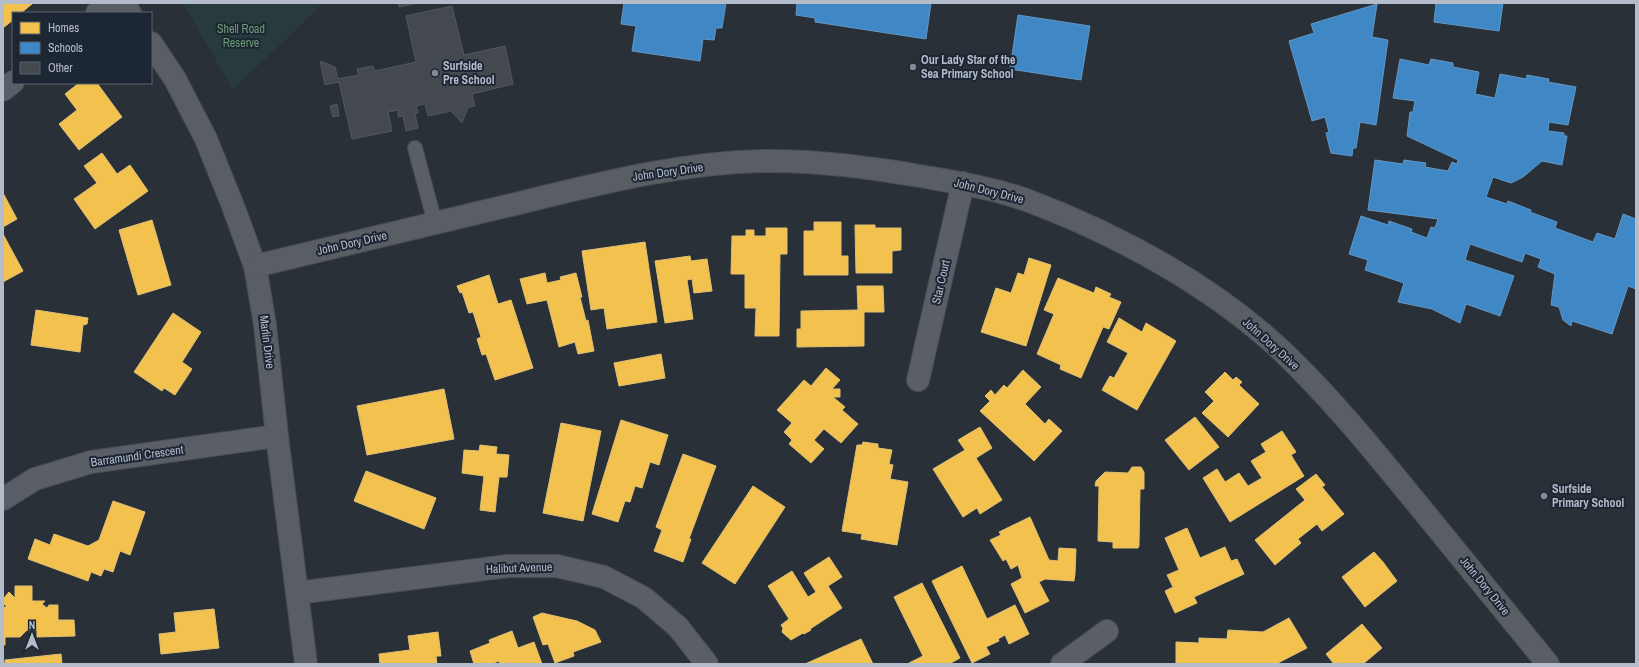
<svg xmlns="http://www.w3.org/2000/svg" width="1639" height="667" font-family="'Archivo Narrow',sans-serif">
<rect width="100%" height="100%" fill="#2a3038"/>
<!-- green -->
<path fill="#273a3e" d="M183 3H323L233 90Z"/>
<!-- homes -->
<g fill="#f2c14e" stroke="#dfc073">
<path d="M3 3H30L32 4 21 13H13V20L3 28Z"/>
<path d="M79 83H97L122 117 79 150 59 124 77 110 65 94Z"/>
<path d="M102 153 117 174 130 165 148 191 95 229 74 199 97 183 84 166Z"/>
<path d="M3 193 17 219 3 227Z"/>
<path d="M152 220 171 285 138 295 119 230Z"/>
<path d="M814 222H841V256H848V275H804V231H814Z"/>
<path d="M855 225H875V228H901V250L892 251V273H856Z"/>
<path d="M766 228H787V254H780L779 336H755L756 308H745V274H731L732 236H746V230H754V236H766Z"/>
<path d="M3 234 23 271 3 282Z"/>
<path d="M645 242 657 322 607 329 604 308 591 310 582 251Z"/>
<path d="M690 256 691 261 707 259 712 291 694 293 692 279 687 280 693 319 665 323 655 261Z"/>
<path d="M1029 258 1051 265 1026 346 981 332 996 288 1011 293 1018 273 1024 275Z"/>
<path d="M545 273 547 283 561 280 560 277 576 273 582 297H580L586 321 588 320 594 351 578 354 575 342 559 347 547 300 527 304 520 279Z"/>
<path d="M489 275 498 304 511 300 533 368 495 380 486 354 482 355 477 339 481 337 473 312 469 313 462 292 460 293 457 286Z"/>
<path d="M1058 278 1094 293 1096 287 1111 294 1109 297 1121 302 1109 329 1103 327 1081 378 1060 369 1061 365 1037 354 1054 314 1044 310Z"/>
<path d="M857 286H883L884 312H864V346L797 347V329H801V311L858 310Z"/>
<path d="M36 310 88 318 87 324 83 325 80 352 31 345Z"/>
<path d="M173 313 201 332 182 362 192 369 175 395 164 388 162 391 134 372Z"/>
<path d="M1119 318 1142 332 1146 323 1176 341 1137 410 1102 390 1110 376 1114 378 1128 353 1107 342Z"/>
<path d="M661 354 665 378 619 386 614 363Z"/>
<path d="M826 368 840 380 832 389H840V397H833L845 407 842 410 858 424 841 443 824 429 814 440 824 449 811 463 789 444 792 440 784 432 792 423 777 410 804 380 811 386Z"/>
<path d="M1023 370 1041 387 1025 404 1045 424 1049 419 1062 431 1034 461 980 411 990 401 985 396 991 390 995 395 1004 385 1007 388Z"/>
<path d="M1225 372 1233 380 1236 377 1242 382 1239 385 1259 404 1228 437 1202 413 1214 401 1205 392Z"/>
<path d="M444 389 454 439 367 455 357 406Z"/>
<path d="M1195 417 1219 447 1189 470 1165 440Z"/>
<path d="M621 420 668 435 659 465 650 462 642 488 635 486 630 502 625 501 618 522 592 514Z"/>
<path d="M561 423 601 431 583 521 543 513Z"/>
<path d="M980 427 992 448 976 458 1002 500 980 514 977 508 963 517 933 469 965 450 958 440Z"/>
<path d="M1282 431 1296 452 1291 455 1304 476 1230 522 1203 478 1217 469 1225 482 1239 473 1248 486 1262 478 1251 461 1266 452 1261 444Z"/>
<path d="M863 442 878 444V448L892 450 889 464 893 465 890 479 908 482 897 545 861 539 862 534 842 531 857 445H862Z"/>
<path d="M480 445 497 447 496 454 509 455 507 477H499L495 512 480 510 484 476 462 473 464 450 479 451Z"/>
<path d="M683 454 716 466 689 539H691L683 562 654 551 662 530 656 527Z"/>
<path d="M1132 467H1141L1144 472V489H1140L1139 546 1138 548H1113V542L1098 541 1099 486H1095L1096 481 1105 472 1128 473Z"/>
<path d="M366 471 436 498 424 529 354 501Z"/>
<path d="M1316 474 1325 485 1322 487 1344 514 1322 531 1317 524 1298 539 1301 543 1275 565 1255 540 1305 500 1296 489Z"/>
<path d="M753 486 785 507 735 584 702 563Z"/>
<path d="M113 501 145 512 130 555 120 551 113 572 104 569 101 576 91 572 88 581 28 559 35 539 50 545 54 534 88 546 99 540Z"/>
<path d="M1030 517 1049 560 1058 561 1059 548 1076 549 1075 574 1074 581 1045 579 1039 582 1049 601 1025 613 1011 584 1022 578 1018 565 1011 569 1006 559 1003 561 990 540 1001 535 999 532Z"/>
<path d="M1187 528 1200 558 1225 547 1231 561 1237 559 1244 574 1194 597 1197 603 1175 613 1165 591 1173 587 1167 575 1179 570 1165 538Z"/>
<path d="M1374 552 1383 562 1397 581 1365 607 1342 577Z"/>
<path d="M829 557 842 577 828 586 842 608 810 629 811 630 804 634 803 633 791 640 782 632 783 628 781 625 789 619 768 586 792 571 808 597 816 592 804 573Z"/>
<path d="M962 566 987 619 1015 605 1029 634 1009 644 1005 635 998 639 999 641 986 647 990 654 972 663 932 581Z"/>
<path d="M922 583 960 658 949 664H907L923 656 894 597Z"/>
<path d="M15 586H32V601H45L42 604 47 608 49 605H58V620H74L75 636 37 637V630H27L20 637H5V645H3V607H7L3 603V599L9 592 15 598Z"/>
<path d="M214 609 219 648 161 654 159 634 176 632 174 613Z"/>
<path d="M542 613 577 621 595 630 601 642 573 652 574 656 555 663 548 644 543 645 533 617Z"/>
<path d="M1289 618 1307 648 1276 664H1176V642L1199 643V638L1227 639 1228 630 1263 632Z"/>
<path d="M1362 624 1382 648 1363 664H1334L1326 654Z"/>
<path d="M512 631 518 648 534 642 542 664H500L499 661 491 664H474L470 651 490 643 489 640Z"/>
<path d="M438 632 441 656H436L437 664H380L379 654 410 650 408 636Z"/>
<path d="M861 639 873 664H805Z"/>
<path d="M61 654 62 664H5V660Z"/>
</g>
<!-- schools -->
<g fill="#3f88c5" stroke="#6298c6">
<path d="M624 3H726L722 28H716L714 40 703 39 700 61 632 51 636 26 621 24Z"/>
<path d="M791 3H931L926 39 815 22V18L796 15 797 4Z"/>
<path d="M1436 3H1503L1499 31 1434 22Z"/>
<path d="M1377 4 1372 37 1388 40 1376 125 1360 122 1356 148H1353L1352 156 1331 153 1326 133 1329 132 1325 117 1312 121 1289 41 1314 33 1311 24Z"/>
<path d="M1018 15 1090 26 1081 80 1010 69Z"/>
<path d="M1400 59 1429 65 1431 59 1453 63V67L1479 72 1475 94 1495 98 1500 74 1526 79 1527 75 1549 79 1548 82 1576 87 1568 125 1549 122 1548 131 1564 133V136H1567L1562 165 1542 161 1523 177 1511 183 1493 177 1486 197 1507 204 1508 201 1531 210 1530 212 1557 222 1555 228 1593 242 1597 233 1615 239 1623 214 1636 219V289L1628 286 1612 334 1572 321 1571 326 1563 320 1559 307 1551 305 1555 274 1538 267 1541 259 1525 253 1522 262 1470 244 1465 260 1514 276 1500 316 1466 304 1460 323 1432 309 1398 302 1404 283 1365 270 1368 260 1349 254 1361 216 1388 225 1389 221 1412 229 1411 232 1427 238 1431 227 1435 228 1438 219 1368 210 1375 160 1403 164 1404 160 1426 163 1425 167 1448 171 1452 162 1457 164 1458 160 1407 136 1410 112H1413L1415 101 1393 98Z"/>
</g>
<!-- building -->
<g fill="#444950" stroke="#52575f">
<path d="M398 3H418L399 7Z"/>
<path d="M452 6 464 55 505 46 513 84 472 94 475 106 469 107 467 110 462 123 451 111 428 116 425 104 416 106 418 113H415L418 128 406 131 403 116 398 117V110L388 112 392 131 352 139 339 82 325 85 320 61 335 67 338 79 359 75 357 69 373 66 375 71 416 62 406 16Z"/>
<path d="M337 104 339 116 333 117 330 106Z"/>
</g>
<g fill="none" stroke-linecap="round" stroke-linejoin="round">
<defs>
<path id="lane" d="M415 148 435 223"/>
<g id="street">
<path d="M97 13 109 3"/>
<path d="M3 90 13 82"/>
<path d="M918 380 963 183"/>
<path d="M3 499 35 479 91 462 277 436"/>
<path d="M297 593 508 566H557L604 577 644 598 678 627 707 664"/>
<path d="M1062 664 1107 631"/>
</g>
<g id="secondary">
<path d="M123 3 130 13"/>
<path d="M151 43 175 79 206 139 233 206 255 266 265 325 277 436 306 664"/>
<path d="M255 266C340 246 425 226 511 205 593 185 677 163 762 161 817 160 873 168 926 177 960 183 996 189 1029 201 1119 235 1215 287 1285 354 1332 399 1374 451 1415 501 1459 555 1504 610 1548 664"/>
</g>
</defs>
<!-- lane casing -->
<use href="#lane" stroke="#484c53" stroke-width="16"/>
<!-- street casing -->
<use href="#street" stroke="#484c53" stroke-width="24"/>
<!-- secondary casing -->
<use href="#secondary" stroke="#484c53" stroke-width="24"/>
<!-- lane -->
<use href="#lane" stroke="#5a5e66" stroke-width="14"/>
<!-- street -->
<use href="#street" stroke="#5a5e66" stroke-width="22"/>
<!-- secondary -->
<use href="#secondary" stroke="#595d64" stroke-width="22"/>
</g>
<!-- markers -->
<g fill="#848b96" stroke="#1d2633" stroke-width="1.5">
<circle cx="913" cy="67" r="4"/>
<circle cx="435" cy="73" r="4"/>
<circle cx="1544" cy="496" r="4"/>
</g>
<g text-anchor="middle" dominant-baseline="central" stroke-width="4" stroke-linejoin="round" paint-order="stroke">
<!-- park labels -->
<g font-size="12" fill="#6b9a76" stroke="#1d2633">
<text x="241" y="29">Shell Road<tspan x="241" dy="14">Reserve</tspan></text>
</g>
<!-- poi labels -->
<g font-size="12" font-weight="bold" fill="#b4bcc9" stroke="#1d2633" text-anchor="start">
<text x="921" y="60">Our Lady Star of the<tspan x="921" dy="14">Sea Primary School</tspan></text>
<text x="443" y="66">Surfside<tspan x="443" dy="14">Pre School</tspan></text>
<text x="1552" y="489">Surfside<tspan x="1552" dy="14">Primary School</tspan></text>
</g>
<!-- street labels -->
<g font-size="12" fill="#b4bcc9" stroke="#1d2633">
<text transform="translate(668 172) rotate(-8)">John Dory Drive</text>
<text transform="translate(989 191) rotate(14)">John Dory Drive</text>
<text transform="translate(352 243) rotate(-13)">John Dory Drive</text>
<text transform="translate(941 282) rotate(-77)">Star Court</text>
<text transform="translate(267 342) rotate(83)">Marlin Drive</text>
<text transform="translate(1271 344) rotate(42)">John Dory Drive</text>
<text transform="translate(137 456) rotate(-8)">Barramundi Crescent</text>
<text transform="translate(519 568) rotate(-2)">Halibut Avenue</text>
<text transform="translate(1485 586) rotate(51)">John Dory Drive</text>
</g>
</g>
<!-- border -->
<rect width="1639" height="667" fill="none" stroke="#b4bcc9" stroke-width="8"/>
<!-- legend -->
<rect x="12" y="12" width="140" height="72" fill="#1d2633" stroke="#59626f"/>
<rect x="20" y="22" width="20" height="12" fill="#f2c14e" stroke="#59626f"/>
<text x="48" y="32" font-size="12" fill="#b4bcc9">Homes</text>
<rect x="20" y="42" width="20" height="12" fill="#3f88c5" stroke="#59626f"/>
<text x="48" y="52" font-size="12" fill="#b4bcc9">Schools</text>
<rect x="20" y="62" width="20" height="12" fill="#444950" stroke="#59626f"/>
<text x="48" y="72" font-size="12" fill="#b4bcc9">Other</text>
<!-- north arrow -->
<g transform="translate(32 635)" stroke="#1d2633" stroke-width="3" paint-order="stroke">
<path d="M0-3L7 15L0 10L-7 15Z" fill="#b4bcc9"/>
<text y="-6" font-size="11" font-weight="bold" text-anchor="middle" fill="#b4bcc9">N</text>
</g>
</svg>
